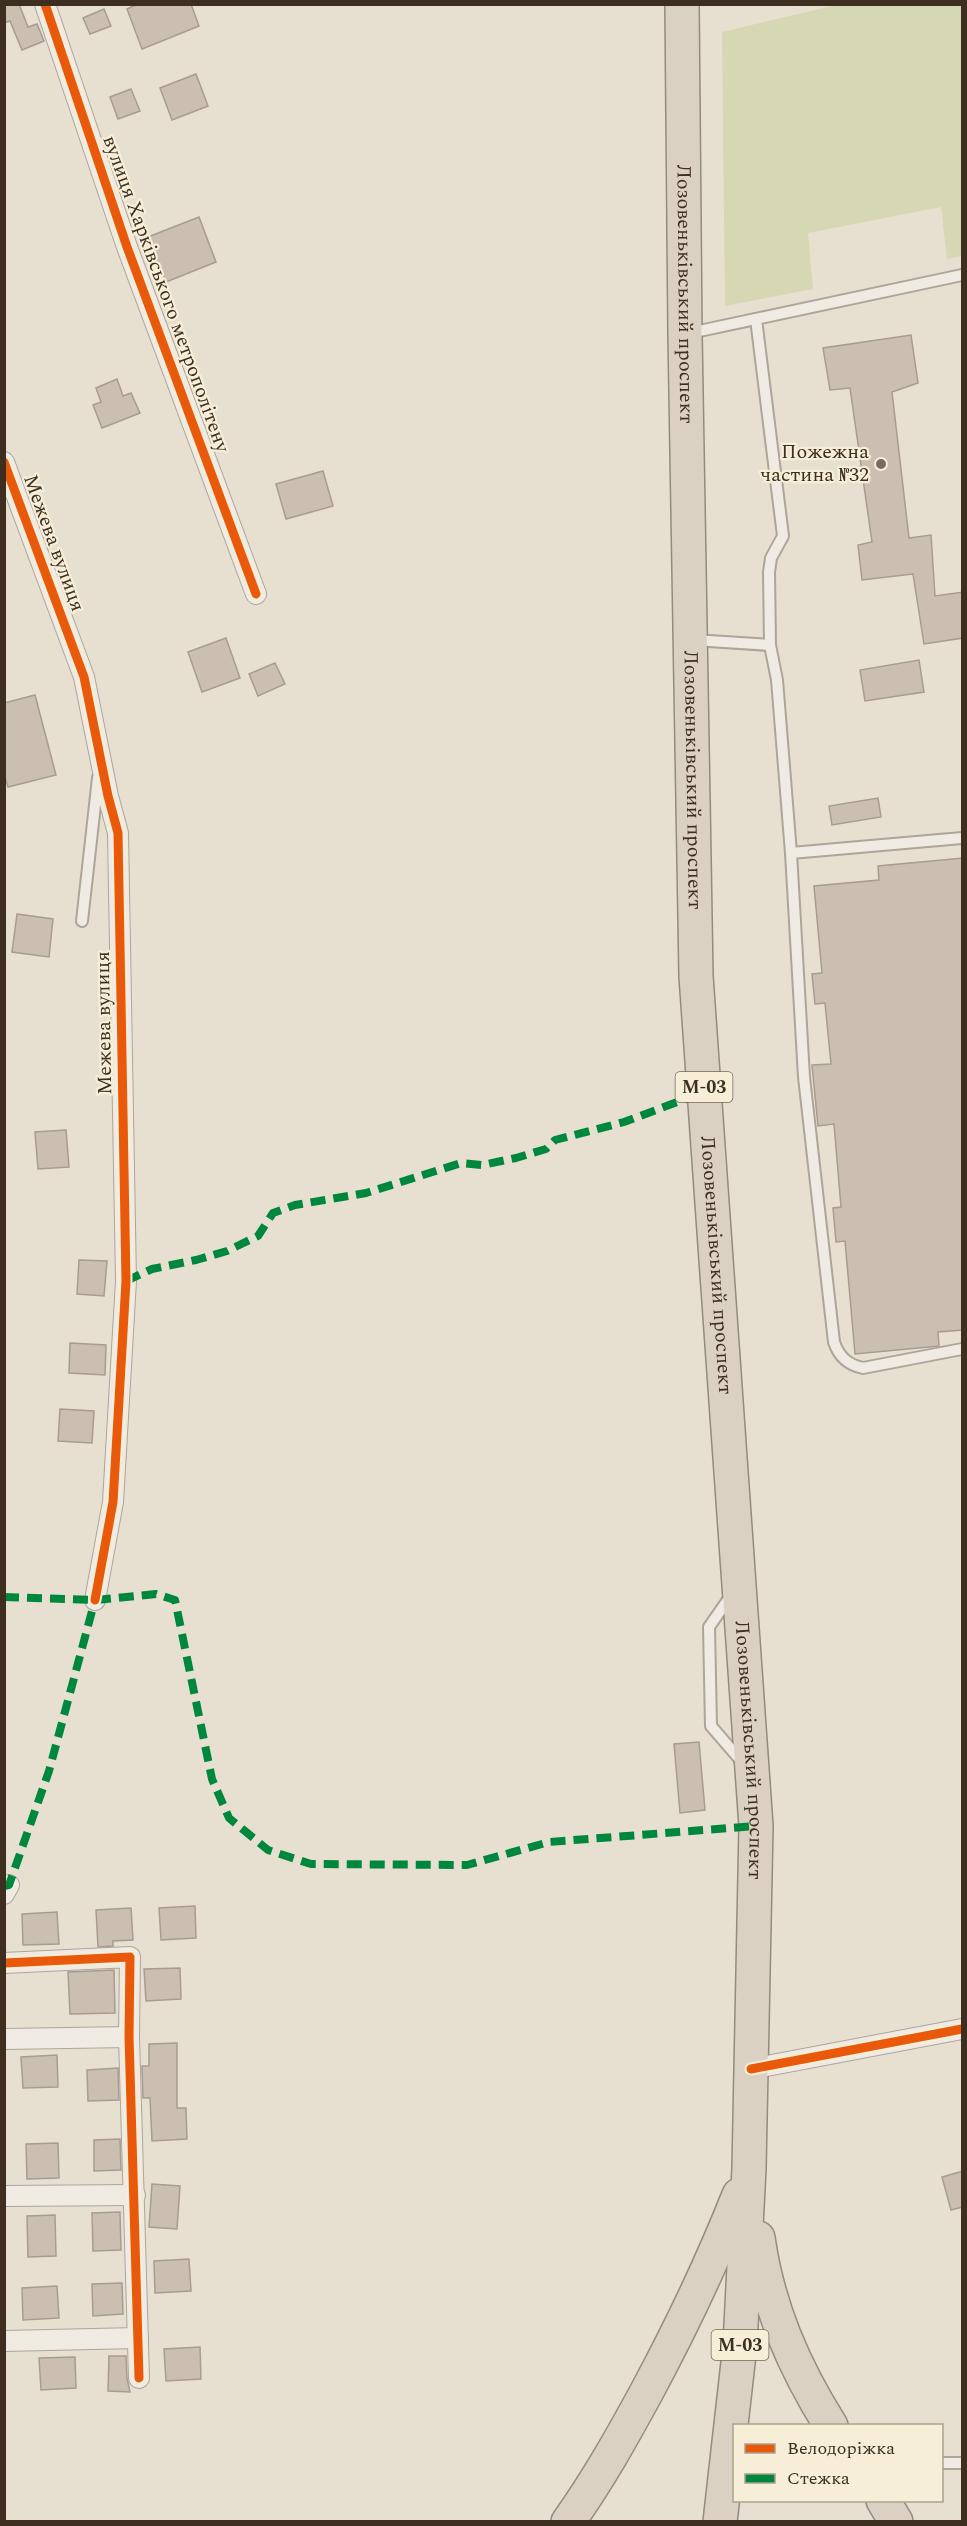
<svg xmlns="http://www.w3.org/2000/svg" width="967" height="2526" font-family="Spectral,serif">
<rect width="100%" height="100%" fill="#e7e0d1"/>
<!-- green -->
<path fill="#d6d7b3" d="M840 4 962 5V256L947 259 941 207 808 233 813 289 725 306 722 32Z"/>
<!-- building -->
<g fill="#cbbfb2" stroke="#a89c90" stroke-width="1.5">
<path d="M4 4H19L28 27 37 24 44 41 22 50 10 21 4 23Z"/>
<path d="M138 4H191L199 26 142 49 127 9Z"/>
<path d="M104 9 111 26 90 34 83 18Z"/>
<path d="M196 74 208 106 172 120 160 88Z"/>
<path d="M131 89 140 111 118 119 110 97Z"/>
<path d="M199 217 216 262 166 282 148 237Z"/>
<path d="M911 335 918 383 892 392 909 538 931 535 935 596 963 592V638L924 644 913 574 862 580 858 545 872 542 850 388 830 390 823 348Z"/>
<path d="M117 379 123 396 131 393 140 413 102 428 93 405 101 402 96 388Z"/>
<path d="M323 471 333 506 286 519 276 484Z"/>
<path d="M226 638 240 678 202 692 188 652Z"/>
<path d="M919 660 924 692 865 701 860 670Z"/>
<path d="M275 663 285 684 258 696 249 674Z"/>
<path d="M35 695 56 775 8 787 4 774V703Z"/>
<path d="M878 798 881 817 832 825 829 806Z"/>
<path d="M963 858V1330L938 1332 939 1346 855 1354 845 1241 836 1242 833 1208 841 1207 834 1124 818 1126 812 1065 831 1064 825 1003 815 1004 812 974 822 973 814 886 879 880 878 866Z"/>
<path d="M17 914 53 919 49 957 12 952Z"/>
<path d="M66 1130 69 1167 38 1169 35 1132Z"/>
<path d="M79 1260 107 1261 104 1296 77 1294Z"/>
<path d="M70 1343 106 1345 105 1375 69 1373Z"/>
<path d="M60 1409 94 1411 92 1443 58 1441Z"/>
<path d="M699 1742 705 1810 680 1813 674 1744Z"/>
<path d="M195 1906 196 1938 161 1940 159 1908Z"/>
<path d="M131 1908 133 1940 113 1941V1946L98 1947 96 1910Z"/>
<path d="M57 1912 59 1944 23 1945 22 1914Z"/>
<path d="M180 1968 181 1999 146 2001 144 1969Z"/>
<path d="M114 1970 115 2013 70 2014 68 1972Z"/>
<path d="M177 2043V2108H186L187 2139 152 2141 150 2098H143L142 2066H149V2044Z"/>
<path d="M57 2055 58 2087 23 2088 21 2057Z"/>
<path d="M118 2068 119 2100 88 2101 87 2070Z"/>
<path d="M120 2139 121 2170 94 2171V2140Z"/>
<path d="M58 2143 59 2178 27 2179 26 2144Z"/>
<path d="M963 2171V2207L951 2210 942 2177Z"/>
<path d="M152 2184 180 2186 177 2229 149 2227Z"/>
<path d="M120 2212 121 2250 93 2251 92 2213Z"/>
<path d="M55 2215 56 2256 28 2257 27 2216Z"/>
<path d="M189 2259 191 2291 155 2293 154 2261Z"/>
<path d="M122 2283 123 2314 93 2316 92 2284Z"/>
<path d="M57 2286 59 2318 23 2320 22 2288Z"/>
<path d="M200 2347 201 2379 166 2381 164 2349Z"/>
<path d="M109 2356H126L127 2378 130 2392 108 2391Z"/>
<path d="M75 2357 76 2388 41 2390 39 2358Z"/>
</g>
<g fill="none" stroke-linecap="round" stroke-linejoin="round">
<defs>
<g id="lane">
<path d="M756 319 783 536 771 558 769 572 770 645 777 680 791 853 804 1077 834 1342C839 1357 848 1365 863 1368L962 1349"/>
<path d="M690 333 962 275"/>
<path d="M693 640 770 645"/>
<path d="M791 853 962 838"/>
<path d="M82 921 98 778"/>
<path d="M732 1594 709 1627 711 1726 743 1763"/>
<path d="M942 2463H962"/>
</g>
<g id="street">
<path d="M45 4 127 247 256 594"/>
<path d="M4 462 84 677 108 796 118 833 126 1281 113 1502 95 1600"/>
<path d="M4 1894 9 1885"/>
<path d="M4 1963 130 1957 129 2037 139 2378"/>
<path d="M4 2039 129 2037"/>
<path d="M751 2069 962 2029"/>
<path d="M4 2196 135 2195"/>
<path d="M4 2341 138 2338"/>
</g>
<g id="highway">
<path id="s1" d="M682 4 685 334 696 976 756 1826 749 2168 740 2345 720 2522"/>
<path d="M758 2238C768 2308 794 2367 831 2426"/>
<path d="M883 2500 896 2522"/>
<path d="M568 2522C598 2480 622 2437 646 2393 681 2328 712 2263 739 2195"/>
</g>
</defs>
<!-- lane casing -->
<use href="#lane" stroke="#ada599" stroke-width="14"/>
<!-- street casing -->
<use href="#street" stroke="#ada599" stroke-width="22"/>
<!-- highway casing -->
<use href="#highway" stroke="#928b80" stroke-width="36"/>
<!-- lane -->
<use href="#lane" stroke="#efebe3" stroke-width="10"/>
<!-- street -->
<use href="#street" stroke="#efebe3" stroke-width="20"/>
<!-- highway -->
<use href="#highway" stroke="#dad1c2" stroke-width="33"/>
<!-- quiet -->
<g stroke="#00873e" stroke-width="8" stroke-dasharray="15 8" stroke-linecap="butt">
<path d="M126 1281 152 1269 196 1260 227 1251 258 1236 273 1213 295 1205 366 1193 461 1163 482 1165 516 1158 546 1149 555 1140 624 1122 704 1092"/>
<path d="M4 1597 95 1600 156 1594 175 1600 212 1779 229 1818 268 1850 311 1864 467 1865 549 1842 756 1826"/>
<path d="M4 1886 9 1885 49 1771 95 1600"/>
</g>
<defs>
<g id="cycleway">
<path d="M45 4 127 247 256 594"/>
<path d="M4 462 84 677 108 796 118 833 126 1281 113 1502 95 1600"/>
<path d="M4 1963 130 1957 129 2037 139 2378"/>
<path d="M751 2069 962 2029"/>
</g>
</defs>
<!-- cycleway casing -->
<use href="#cycleway" stroke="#f7eed8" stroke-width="13"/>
<!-- cycleway -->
<use href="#cycleway" stroke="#e8590c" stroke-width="9"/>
</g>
<!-- markers -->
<circle fill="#786c5e" stroke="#f7eed8" stroke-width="2" cx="881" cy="464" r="6"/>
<g text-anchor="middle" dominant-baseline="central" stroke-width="4.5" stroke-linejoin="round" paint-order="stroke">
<!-- shield labels -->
<g fill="#f7eed8" stroke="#756857" stroke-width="1.5">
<rect x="675.5" y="1072" width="57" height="30" rx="4.5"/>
<rect x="711.5" y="2330" width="57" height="30" rx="4.5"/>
</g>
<g font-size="18" font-weight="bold" fill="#3d2e20">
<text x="704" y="1087">М-03</text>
<text x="740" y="2345">М-03</text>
</g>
<!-- street labels -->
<g font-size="20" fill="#3d2e20" stroke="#f7eed8">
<text stroke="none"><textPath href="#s1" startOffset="290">Лозовеньківський проспект</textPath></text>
<text transform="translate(166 294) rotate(70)">вулиця Харківського метрополітену</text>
<text transform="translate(54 543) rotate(70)">Межева вулиця</text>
<text stroke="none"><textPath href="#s1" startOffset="776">Лозовеньківський проспект</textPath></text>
<text transform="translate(104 1023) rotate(-91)">Межева вулиця</text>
<text stroke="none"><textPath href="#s1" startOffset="1262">Лозовеньківський проспект</textPath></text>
<text stroke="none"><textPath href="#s1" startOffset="1748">Лозовеньківський проспект</textPath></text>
</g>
<!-- poi labels -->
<g font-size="20" fill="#3d2e20" stroke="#f7eed8" text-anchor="end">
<text x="869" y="452">Пожежна<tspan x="869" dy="23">частина №32</tspan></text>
</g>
</g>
<!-- border -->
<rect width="967" height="2526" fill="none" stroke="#3d2e20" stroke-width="12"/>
<!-- legend -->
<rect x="733" y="2424" width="210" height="78" fill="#f7eed8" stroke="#ada18e" stroke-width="1.5"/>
<rect x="745" y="2444" width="30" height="9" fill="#e8590c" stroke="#ada18e" stroke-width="1.5"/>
<text x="787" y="2454" font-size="18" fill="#3d2e20">Велодоріжка</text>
<rect x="745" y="2474" width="30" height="9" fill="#00873e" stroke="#ada18e" stroke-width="1.5"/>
<text x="787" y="2484" font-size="18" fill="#3d2e20">Стежка</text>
</svg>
